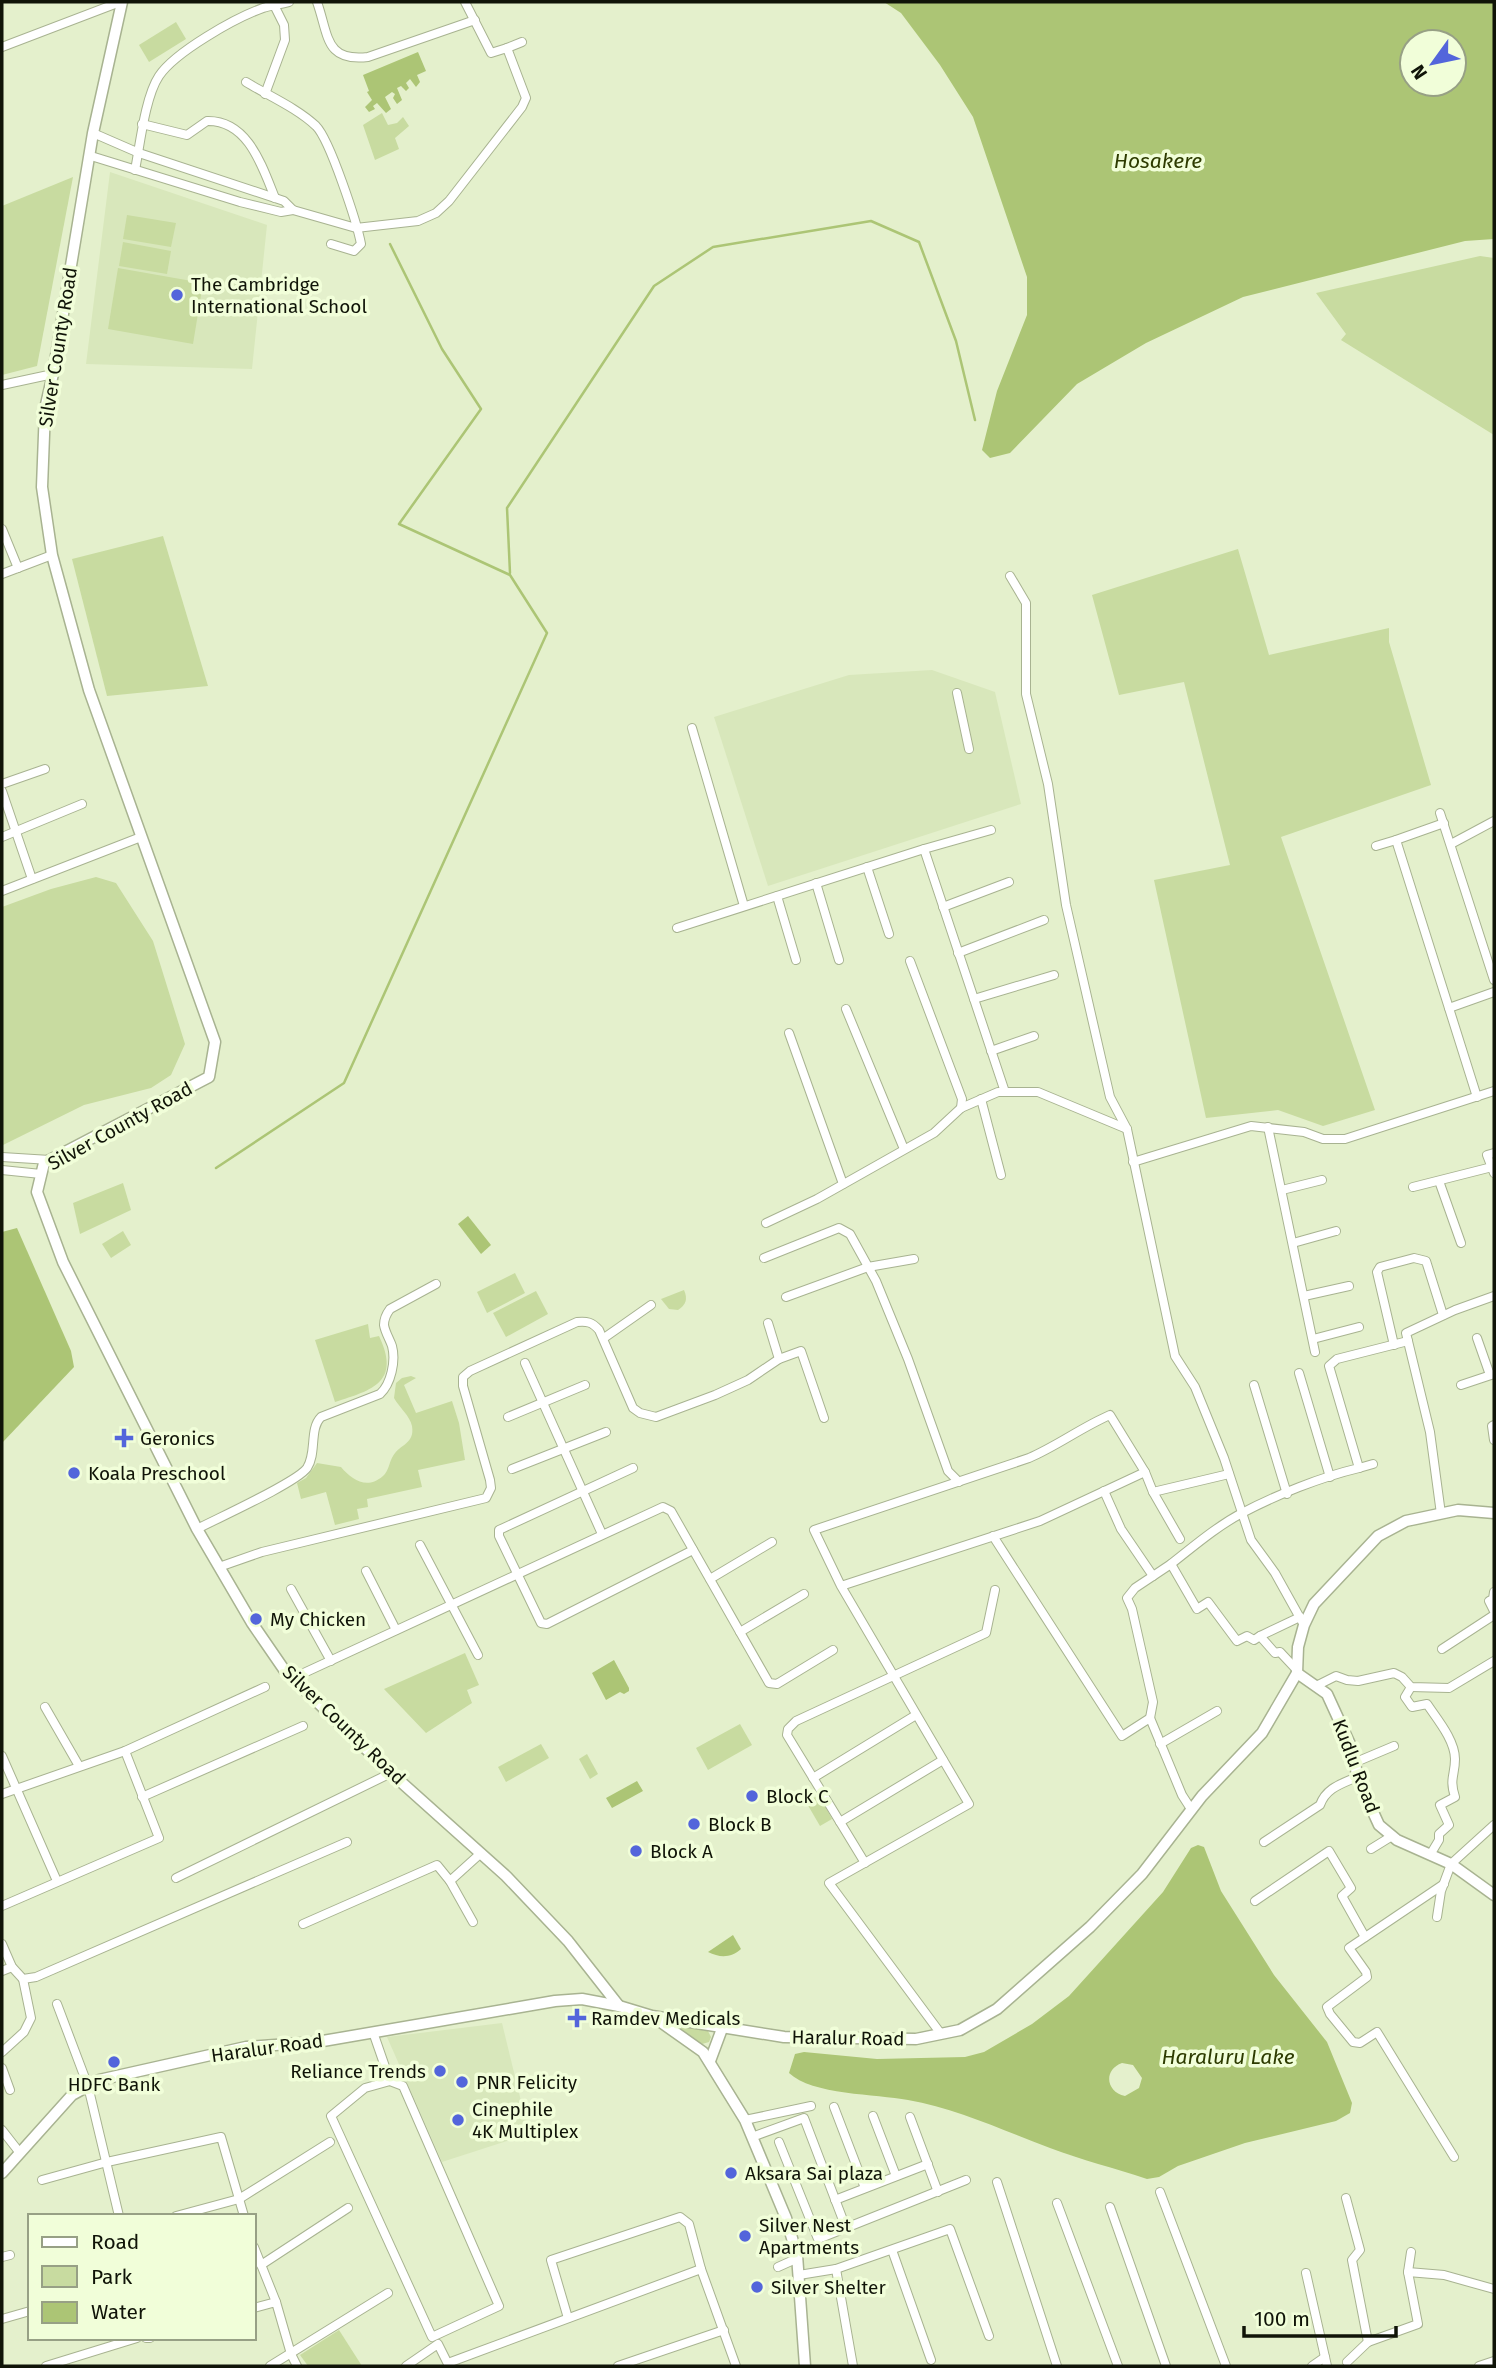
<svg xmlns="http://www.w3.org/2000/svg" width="1496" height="2368" font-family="'Fira Sans',sans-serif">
<rect width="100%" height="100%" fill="#e4f0cc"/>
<!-- built -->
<g fill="#d8e7bb">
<path d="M110 172 267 225 252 369 86 364Z"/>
<path d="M932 670 995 692 1021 804 768 886 714 717 849 675Z"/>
<path d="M502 2023 529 2134 442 2162 387 2037Z"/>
</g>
<!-- green -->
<g fill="#c8dba0">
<path d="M176 22 186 39 149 62 139 45Z"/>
<path d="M382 113 388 125 397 123 403 117 409 126 395 138 399 149 375 160 363 125Z"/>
<path d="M73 177 37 366 2 375V206Z"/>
<path d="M127 215 176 223 171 247 123 239Z"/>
<path d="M123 242 171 251 167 274 119 266Z"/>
<path d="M1480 256 1494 258V435L1341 340 1346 334 1316 293Z"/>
<path d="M118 268 203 283 193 344 108 329Z"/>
<path d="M163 536 208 686 107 696 72 559Z"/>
<path d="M1238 549 1269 655 1389 628V642L1431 785 1281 837 1375 1110 1323 1126 1278 1110 1206 1118 1154 880 1230 865 1184 682 1119 695 1092 595Z"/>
<path d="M96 877 116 883 153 941 185 1044 171 1075 151 1088 84 1105 3 1145 2 907 51 889Z"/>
<path d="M123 1183 131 1210 80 1234 73 1203Z"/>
<path d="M123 1231 131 1245 111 1258 102 1244Z"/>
<path d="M515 1273 525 1293 487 1313 477 1292Z"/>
<path d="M684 1290C688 1299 686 1305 678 1310L669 1309 661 1299Z"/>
<path d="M536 1291 548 1314 506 1337 493 1313Z"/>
<path d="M368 1324 370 1338 379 1336C401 1382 373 1390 335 1402L315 1340Z"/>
<path d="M411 1376 416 1378 404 1385 416 1413 452 1401 459 1423 465 1460 418 1470 422 1487 367 1499 368 1507 357 1509 359 1519 335 1525 326 1492 301 1499 297 1483 306 1478 317 1463 341 1467C352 1480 367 1490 383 1476 389 1471 389 1462 393 1456 400 1444 415 1444 412 1426 410 1416 399 1407 394 1398L396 1383 402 1378Z"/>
<path d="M465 1653 479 1685 467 1690 472 1703 426 1733 384 1689Z"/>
<path d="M740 1724 752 1745 708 1770 696 1748Z"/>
<path d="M541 1744 549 1758 506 1782 498 1767Z"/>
<path d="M587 1754 598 1774 590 1779 579 1759Z"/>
<path d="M819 1795 832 1819 820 1826 806 1802Z"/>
<path d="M677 2025 708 2031 711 2037 709 2042 702 2044 676 2031 674 2028Z"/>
<path d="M339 2330 362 2366H308L300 2355Z"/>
</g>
<!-- water -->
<g fill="#acc575" fill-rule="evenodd">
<path d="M884 2H1494V239L1465 241 1243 297 1146 343 1077 384 1010 453 990 458 982 450 997 391 1027 315V277L973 117 940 65 901 13ZM1454 42V84H1412V42Z"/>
<path d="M418 52 426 71 417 75 420 82 416 87 410 79 406 83 409 88 406 91 401 86 397 88 402 100 397 104 393 98 395 94 392 92 385 97 391 109 386 113 377 103 373 106 375 109 369 112 365 107 372 100 367 92 369 91 363 75Z"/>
<path d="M468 1216 491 1245 481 1254 458 1224Z"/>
<path d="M17 1228 71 1351 74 1367 2 1443V1232Z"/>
<path d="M614 1660 629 1688V1691L624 1694 620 1692 606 1700 592 1673Z"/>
<path d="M637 1781 643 1791 612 1808 606 1798Z"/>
<path d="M1198 1845 1204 1847 1221 1891 1274 1975 1327 2042 1352 2103 1350 2113 1336 2121 1245 2143 1178 2166 1159 2177 1147 2179C1115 2168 1081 2160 1050 2148 1004 2131 956 2108 908 2100 876 2094 812 2095 789 2073L795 2054 804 2052 877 2059 965 2057 984 2052 1032 2024 1069 1996 1163 1892 1191 1848ZM1122 2063 1133 2065 1142 2078 1139 2088 1125 2096C1106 2092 1103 2070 1122 2063Z"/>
<path d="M733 1935 741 1949C731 1958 720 1958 708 1952Z"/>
</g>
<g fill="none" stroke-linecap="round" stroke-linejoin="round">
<!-- stream -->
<g stroke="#acc575" stroke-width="2.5">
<path d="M510 573 507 508 654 286 713 247 871 221 919 242 956 341 975 420"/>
<path d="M216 1168 344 1083 547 633 510 575 399 524 481 409 442 349 390 244"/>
</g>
<defs>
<g id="minor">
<path d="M317 2C329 36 325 62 368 57L475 20"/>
<path d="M2 47 120 2"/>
<path d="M507 48 522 42"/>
<path d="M246 82C269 96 297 108 316 126 330 140 357 223 361 244L354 251 331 244"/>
<path d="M265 94 285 40 284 25 275 7"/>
<path d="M142 124 187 135 207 121C248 120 262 166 275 198"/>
<path d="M93 133 139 153 284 201 293 210 356 228 418 221 436 213 449 201 522 107 526 98 507 48 491 53 465 2"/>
<path d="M91 156 240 202 281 212 293 210"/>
<path d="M135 170C140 145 145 97 159 76 175 52 235 18 263 8 271 5 280 5 289 2"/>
<path d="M2 385 53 374"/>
<path d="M2 529 18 568"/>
<path d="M2 574 52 555"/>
<path d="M1010 576 1026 603V694L1048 784 1066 905 1110 1097 1127 1129 1175 1356 1195 1387 1224 1458 1251 1540 1275 1573 1304 1625"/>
<path d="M957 693 969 749"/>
<path d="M692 728 744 906"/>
<path d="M2 784 45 769"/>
<path d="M2 791 32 879"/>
<path d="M1440 813 1494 980"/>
<path d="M1444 823 1396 840 1477 1097"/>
<path d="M2 837 82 804"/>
<path d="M1451 844 1494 821"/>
<path d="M1376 846 1396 840"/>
<path d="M924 849 991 830"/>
<path d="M867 867 889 934"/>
<path d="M816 883 839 960"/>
<path d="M2 891 141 837"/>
<path d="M777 896 796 960"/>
<path d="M943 907 1009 882"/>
<path d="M677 928 924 849 1005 1092H1038L1127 1129"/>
<path d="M958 953 1044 920"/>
<path d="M910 961 962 1099 961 1108"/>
<path d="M974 999 1054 975"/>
<path d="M1449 1008 1494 992"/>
<path d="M846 1009 904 1149"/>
<path d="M789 1033 843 1184"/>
<path d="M991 1051 1034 1036"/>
<path d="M981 1099 1001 1175"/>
<path d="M1268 1127 1315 1352"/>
<path d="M1494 1153 1487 1155 1494 1173"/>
<path d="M2 1157 50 1160"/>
<path d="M1133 1162 1251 1126 1304 1132 1323 1139H1345L1494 1091"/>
<path d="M2 1170 41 1174"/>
<path d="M1439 1181 1461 1243"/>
<path d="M1413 1187 1492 1167"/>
<path d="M1282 1190 1322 1180"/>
<path d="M766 1223 817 1199 934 1133 961 1108 998 1092H1005"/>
<path d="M1293 1243 1336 1231"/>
<path d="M764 1258 839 1228 850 1234 876 1281 908 1359 948 1471 959 1482"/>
<path d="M1304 1296 1349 1286"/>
<path d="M786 1297 868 1267 914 1259"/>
<path d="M768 1323 779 1359"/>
<path d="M604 1338 651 1305"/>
<path d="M1477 1338 1490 1375"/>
<path d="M1313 1339 1359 1327"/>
<path d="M1394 1345 1377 1272 1380 1267 1414 1258 1426 1261 1443 1315"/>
<path d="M525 1363 602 1534"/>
<path d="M1299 1373 1330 1477"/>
<path d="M1254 1385 1287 1494"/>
<path d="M1461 1385 1494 1374"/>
<path d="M508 1417 585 1385"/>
<path d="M1494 1425 1492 1426 1494 1440"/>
<path d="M633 1468 499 1530V1536L541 1623 547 1624 693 1550"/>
<path d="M1359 1468 1373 1464"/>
<path d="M512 1469 606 1432"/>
<path d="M1145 1472 1153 1492 1229 1474"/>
<path d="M1104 1491 1121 1529 1153 1576"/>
<path d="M1153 1492 1180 1539"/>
<path d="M1441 1514 1430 1432 1406 1333 1455 1310 1494 1296"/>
<path d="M197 1529C218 1518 296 1483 307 1468 317 1453 309 1429 321 1417L380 1394C391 1384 396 1361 392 1346 390 1340 385 1332 384 1325 384 1319 387 1313 390 1309L436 1284"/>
<path d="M993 1536 1122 1736 1150 1718 1182 1795 1191 1809"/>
<path d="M420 1545 478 1655"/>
<path d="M1171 1564C1194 1546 1216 1527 1242 1513 1276 1495 1321 1477 1359 1468L1329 1366 1337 1359 1408 1341"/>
<path d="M219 1567 262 1552 486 1498 491 1488 490 1480 463 1386V1377L470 1371 577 1322C587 1321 592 1322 599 1330L633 1408 640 1413 656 1417 715 1395 748 1380 779 1359 801 1351 824 1418"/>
<path d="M366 1571 396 1630"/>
<path d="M710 1579 772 1542"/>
<path d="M841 1586 814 1530 1029 1458C1057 1446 1082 1427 1110 1415L1145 1472 1040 1521 841 1586 969 1804 829 1883 941 2034"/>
<path d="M291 1589 331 1661"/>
<path d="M1494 1592 1493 1599 1489 1601 1494 1611"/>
<path d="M740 1632 804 1594"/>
<path d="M1260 1636 1300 1617"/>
<path d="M1442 1649 1494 1615"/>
<path d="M293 1678 663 1507 671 1511 769 1683 777 1684 833 1650"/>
<path d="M1316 1686 1336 1676 1347 1680 1358 1681 1394 1673 1402 1677 1411 1687 1449 1688 1494 1661"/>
<path d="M1411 1687 1405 1697 1412 1707 1427 1704C1437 1719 1455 1740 1455 1759 1455 1776 1449 1778 1455 1797L1440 1805 1449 1825 1439 1834V1840L1430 1855"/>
<path d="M45 1707 79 1766"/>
<path d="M1150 1718 1153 1702 1132 1609 1127 1598 1135 1588 1171 1564 1197 1609 1208 1602 1237 1641 1247 1636 1254 1640 1260 1636 1275 1653 1280 1652 1295 1668"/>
<path d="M1160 1744 1217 1711"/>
<path d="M2 1756 57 1881"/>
<path d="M1356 1762 1394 1746"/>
<path d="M813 1778 916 1715"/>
<path d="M2 1794 125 1751 265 1687"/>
<path d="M142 1797 303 1726"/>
<path d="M840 1822 943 1760"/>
<path d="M1264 1842 1320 1805C1326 1788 1341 1784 1357 1777"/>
<path d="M1371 1849 1392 1836"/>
<path d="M865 1863 787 1735 788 1729 796 1721 986 1633 995 1590"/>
<path d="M176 1878 391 1773"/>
<path d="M450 1881 473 1922"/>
<path d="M1444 1884 1349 1948 1366 1972 1367 1977 1327 2007 1330 2014 1353 2042 1360 2043 1377 2032 1454 2157"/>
<path d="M1255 1901 1329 1851 1351 1888 1342 1896 1365 1937"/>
<path d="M2 1906 159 1838 125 1751"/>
<path d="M1437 1917 1441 1891 1451 1864 1494 1825"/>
<path d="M303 1924 437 1865 450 1881 481 1853"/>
<path d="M2 1944 12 1967 23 1979 36 1977 347 1842"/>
<path d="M2 1971 12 1967"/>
<path d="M57 2004 88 2086 119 2216"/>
<path d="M373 2032 390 2081 365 2088 331 2116 432 2337 499 2306 403 2086 390 2081"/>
<path d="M2 2052 24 2032 31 2018 23 1979"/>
<path d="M2 2068 10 2090"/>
<path d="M834 2107 865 2188"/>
<path d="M873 2116 896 2176"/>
<path d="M910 2117 938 2192"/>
<path d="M745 2120 811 2106"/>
<path d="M2 2130 20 2153"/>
<path d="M752 2137 804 2118 846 2228"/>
<path d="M779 2142 818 2239 966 2180"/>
<path d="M42 2180 107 2162 221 2137 244 2216"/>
<path d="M997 2182 1057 2366"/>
<path d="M1160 2192 1226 2366"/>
<path d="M1346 2198 1360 2250 1352 2260 1368 2342"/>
<path d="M835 2200 928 2164"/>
<path d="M1057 2203 1118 2366"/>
<path d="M1110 2207 1166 2366"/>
<path d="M176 2216 239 2199 330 2142"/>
<path d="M254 2247 276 2302"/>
<path d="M892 2250 931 2360"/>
<path d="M2 2257 10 2255"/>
<path d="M261 2265 348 2208"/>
<path d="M778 2267 798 2258"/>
<path d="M836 2269 853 2366"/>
<path d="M1408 2272 1444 2275 1494 2289"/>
<path d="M1306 2273 1327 2366"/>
<path d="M799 2275 836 2269 950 2229 989 2336"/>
<path d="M254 2308 276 2302 291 2354 297 2366"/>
<path d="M568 2318 551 2260 680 2217 689 2224 701 2269 736 2366"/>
<path d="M2 2319 30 2311"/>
<path d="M146 2338H150"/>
<path d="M1347 2362 1368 2342 1418 2324 1408 2272 1411 2252"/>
<path d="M448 2363 701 2269"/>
<path d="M46 2366 137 2338"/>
<path d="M270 2366 388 2293"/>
<path d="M406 2366 438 2344 449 2366"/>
<path d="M618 2366 724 2330"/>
<path d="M1312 2366 1325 2357"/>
<path d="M1479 2366 1494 2361"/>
</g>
<g id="tertiary">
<path d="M122 2 93 133 53 374 45 409 42 487 52 555 89 690 215 1042 209 1077 44 1163 37 1192 63 1262 197 1529 252 1623 285 1671 391 1773 506 1876 568 1941 619 2006"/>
<path d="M1297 1673 1327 1694 1354 1753 1357 1777 1379 1825 1397 1840 1451 1864 1494 1895"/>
<path d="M655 2018 703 2052 745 2120 786 2218 797 2255 805 2366"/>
<path d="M710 2061 723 2026"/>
<path d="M2 2173 72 2095 99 2080 246 2047 317 2042 555 2001 582 1999 619 2006 652 2016 784 2037 916 2039 960 2030 997 2009 1090 1927 1142 1874 1202 1796 1262 1733 1297 1673 1298 1647 1304 1625 1314 1604 1378 1536 1406 1521 1458 1510 1494 1513"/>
</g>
</defs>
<!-- minor casing -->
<use href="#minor" stroke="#a8b391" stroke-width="10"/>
<!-- tertiary casing -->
<use href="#tertiary" stroke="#a8b391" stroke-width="13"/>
<!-- minor -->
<use href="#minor" stroke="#fff" stroke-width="8"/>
<!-- tertiary -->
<use href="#tertiary" stroke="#fff" stroke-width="10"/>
</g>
<!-- markers -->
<g fill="#5365db" stroke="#f1fed9" stroke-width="2.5">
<circle cx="177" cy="295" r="7"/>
<path d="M120.5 1427.5h7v7h7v7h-7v7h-7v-7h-7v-7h7z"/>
<circle cx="74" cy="1473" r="7"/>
<circle cx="256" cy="1619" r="7"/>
<circle cx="752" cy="1796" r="7"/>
<circle cx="694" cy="1824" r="7"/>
<circle cx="636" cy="1851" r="7"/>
<path d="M573.5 2007.5h7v7h7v7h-7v7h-7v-7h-7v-7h7z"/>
<circle cx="114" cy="2062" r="7"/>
<circle cx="440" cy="2071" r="7"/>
<circle cx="462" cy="2082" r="7"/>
<circle cx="458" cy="2120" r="7"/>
<circle cx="731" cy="2173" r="7"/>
<circle cx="745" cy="2236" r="7"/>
<circle cx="757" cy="2287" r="7"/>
</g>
<g text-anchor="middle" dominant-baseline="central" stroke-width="7" stroke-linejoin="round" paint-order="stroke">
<!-- poi labels -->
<g font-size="19" fill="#101408" stroke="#f1fed9" text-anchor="start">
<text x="191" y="284">The Cambridge<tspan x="191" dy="22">International School</tspan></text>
<text x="140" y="1438">Geronics</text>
<text x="88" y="1473">Koala Preschool</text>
<text x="270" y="1619">My Chicken</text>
<text x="766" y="1796">Block C</text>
<text x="708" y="1824">Block B</text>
<text x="650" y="1851">Block A</text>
<text x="591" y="2018">Ramdev Medicals</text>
<text x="426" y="2071" text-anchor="end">Reliance Trends</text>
<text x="476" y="2082">PNR Felicity</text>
<text x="114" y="2084" text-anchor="middle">HDFC Bank</text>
<text x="472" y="2109">Cinephile<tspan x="472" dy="22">4K Multiplex</tspan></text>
<text x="745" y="2173">Aksara Sai plaza</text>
<text x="759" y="2225">Silver Nest<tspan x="759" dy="22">Apartments</tspan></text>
<text x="771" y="2287">Silver Shelter</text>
</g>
<!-- street labels -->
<g font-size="19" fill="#101408" stroke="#f1fed9">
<text transform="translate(58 347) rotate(-81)">Silver County Road</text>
<text transform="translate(120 1126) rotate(-29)">Silver County Road</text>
<text transform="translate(344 1725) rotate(44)">Silver County Road</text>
<text transform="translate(1356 1766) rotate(69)">Kudlu Road</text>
<text transform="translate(848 2038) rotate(1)">Haralur Road</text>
<text transform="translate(267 2048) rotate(-8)">Haralur Road</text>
</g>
<!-- water labels -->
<g font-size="21" font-style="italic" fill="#2d3b00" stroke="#f1fed9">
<text x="1158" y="161">Hosakere</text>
<text x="1228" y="2057">Haraluru Lake</text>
</g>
</g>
<!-- border -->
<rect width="1496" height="2368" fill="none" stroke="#101408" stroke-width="7"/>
<!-- legend -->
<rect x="28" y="2214" width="228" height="126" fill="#f1fed9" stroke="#97a085" stroke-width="2"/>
<rect x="42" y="2237" width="35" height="10" fill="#ffffff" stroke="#97a085" stroke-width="2"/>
<text x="91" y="2249" font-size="21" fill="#101408">Road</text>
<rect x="42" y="2266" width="35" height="21" fill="#c8dba0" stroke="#97a085" stroke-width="2"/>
<text x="91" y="2284" font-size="21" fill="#101408">Park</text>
<rect x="42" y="2302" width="35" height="21" fill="#acc575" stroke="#97a085" stroke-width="2"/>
<text x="91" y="2319" font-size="21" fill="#101408">Water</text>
<!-- north arrow -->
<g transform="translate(1433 63) rotate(237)"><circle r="33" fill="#f1fed9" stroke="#97a085" stroke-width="2"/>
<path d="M0-5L12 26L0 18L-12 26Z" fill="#5365db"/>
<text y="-10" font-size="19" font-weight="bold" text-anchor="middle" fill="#101408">N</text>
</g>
<!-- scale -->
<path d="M1244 2326v10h152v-10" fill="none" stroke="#101408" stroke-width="3.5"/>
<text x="1254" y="2326" font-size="21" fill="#101408" stroke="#f1fed9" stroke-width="5" paint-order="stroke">100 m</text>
</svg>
